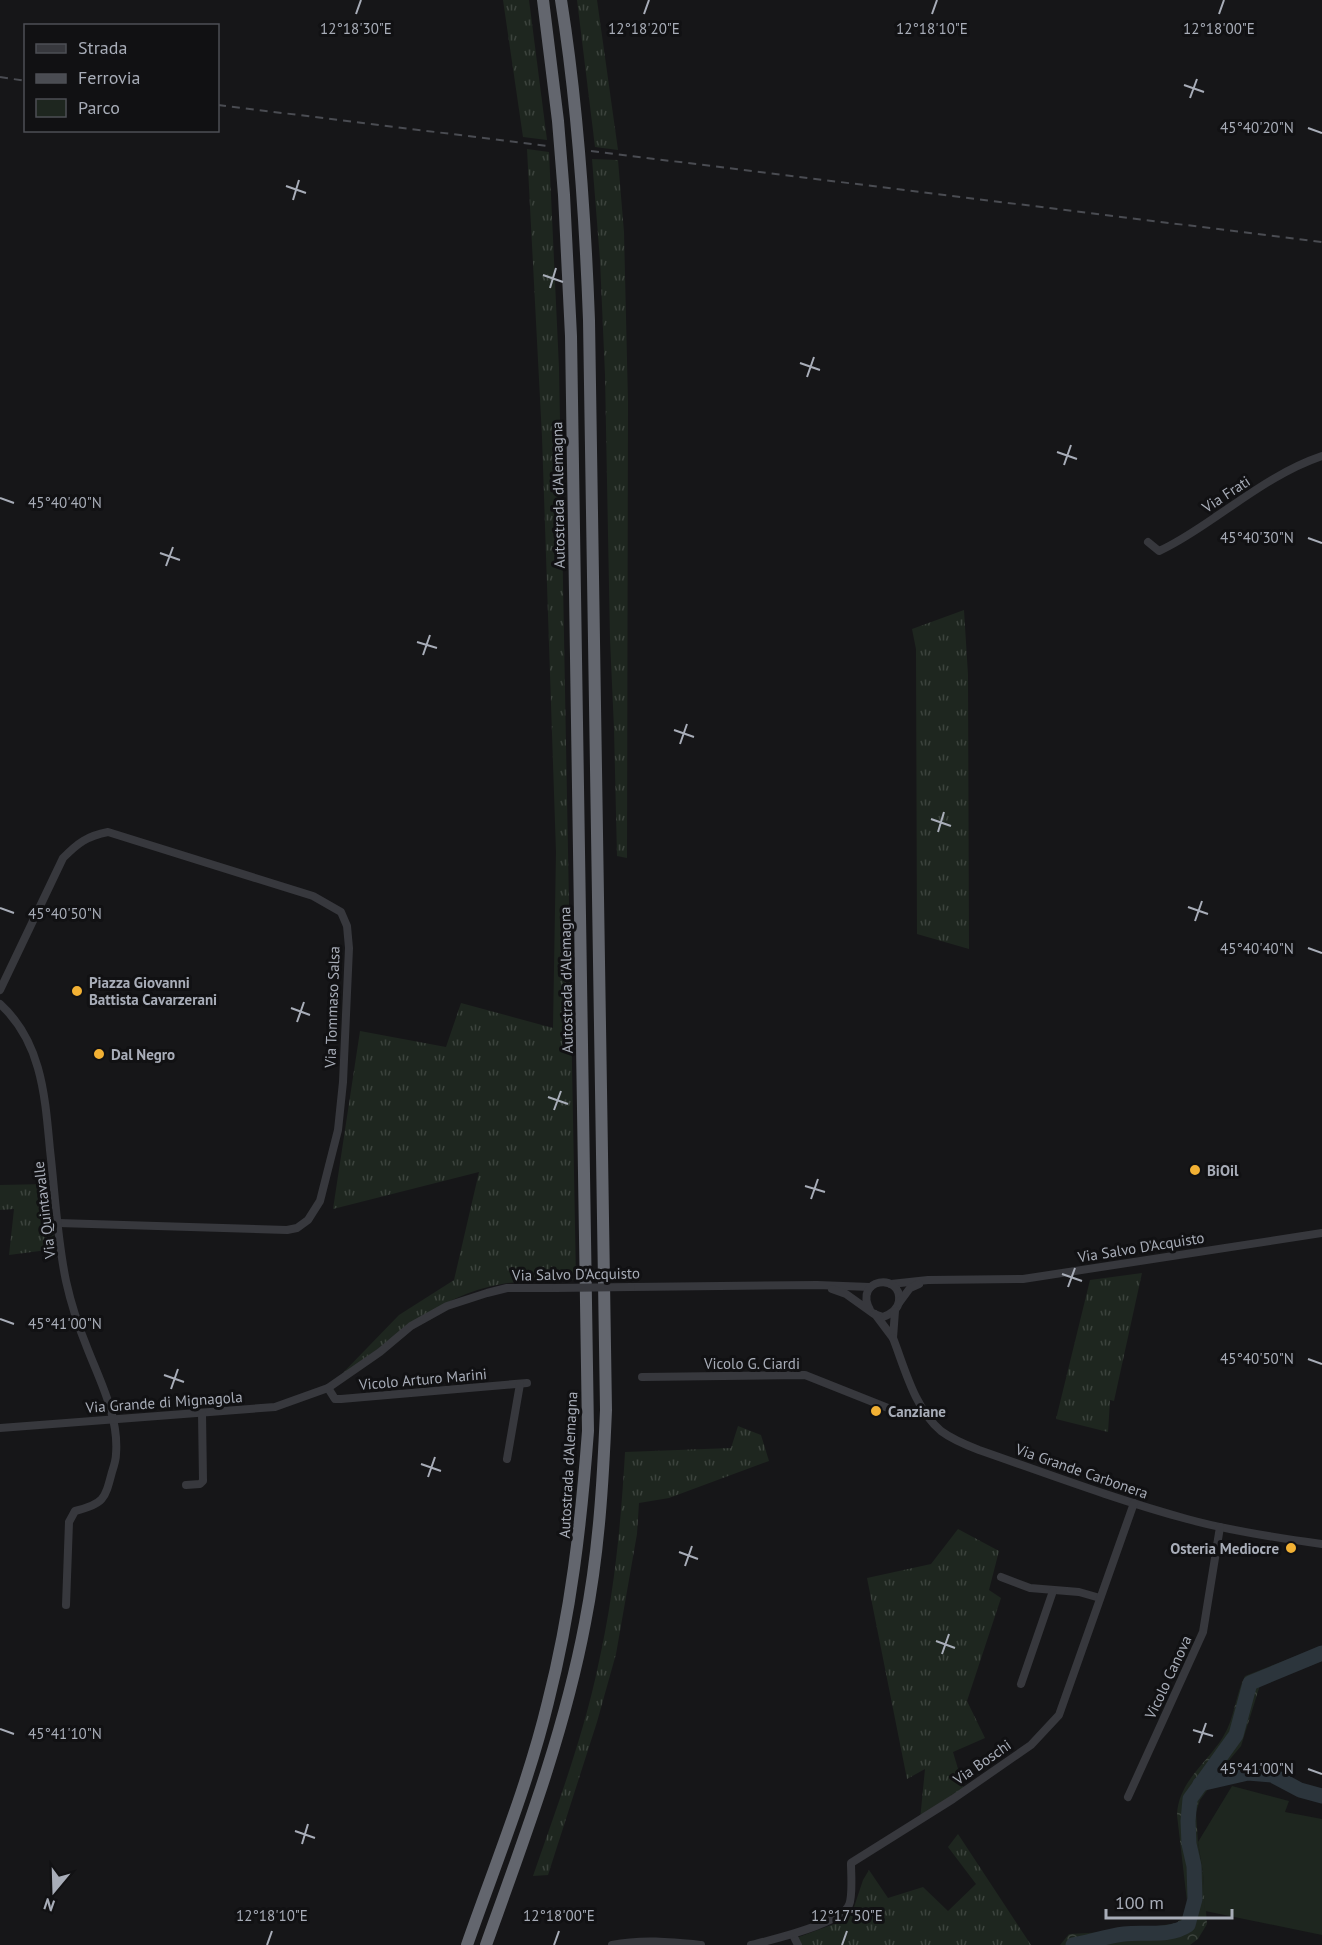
<svg xmlns="http://www.w3.org/2000/svg" width="1322" height="1945" font-family="'PT Sans',sans-serif">
<defs>
<pattern id="grass-tufts" width="24" height="20" patternUnits="userSpaceOnUse" patternTransform="scale(1.5)"><rect width="24" height="20" fill="#1e261f"/><path d="M3 7l-1-3M5 7V3M7 7l1-3M15 17l-1-3M17 17v-4M19 17l1-3" fill="none" stroke="#3c433d"/></pattern>
<pattern id="forest-crowns" width="20" height="18" patternUnits="userSpaceOnUse" patternTransform="scale(1.5)"><rect width="20" height="18" fill="#1e261f"/><path d="M2 6a3 3 0 1 1 6 0M12 15a3 3 0 1 1 6 0" fill="none" stroke="#3c433d"/></pattern>
</defs>
<rect width="100%" height="100%" fill="#161618"/>
<!-- grass -->
<g fill="url(#grass-tufts)">
<path d="M503 0H529L547 140 523 137Z"/>
<path d="M577 0H597L618 150 595 147Z"/>
<path d="M527 149 549 152 559 368 576 1280C551 1281 526 1280 502 1284 436 1295 389 1343 336 1380L399 1315 454 1280 479 1172 333 1209 360 1031 446 1047 461 1003 553 1028 556 852 542 437Z"/>
<path d="M592 159 618 160 624 232 628 402 627 858 617 856 614 729 610 639 605 375 600 260Z"/>
<path d="M964 610 968 675 969 949 917 934 916 649 912 629Z"/>
<path d="M48 1184 55 1249 9 1255 14 1209 0 1210V1185Z"/>
<path d="M1142 1273 1114 1401 1110 1400 1108 1432 1056 1419 1090 1280Z"/>
<path d="M738 1426 761 1435 769 1461 669 1498 639 1503 637 1534 616 1654 597 1722 548 1875 533 1876C557 1806 583 1738 598 1666 614 1596 621 1524 625 1452L731 1448Z"/>
<path d="M958 1529 999 1551 989 1590 1001 1598 967 1701 985 1738 953 1752 964 1789 920 1820 925 1769 907 1779 867 1578 931 1564Z"/>
<path d="M958 1834 1031 1945H800L796 1938 834 1924 852 1913 863 1880 869 1870 888 1898 923 1887 948 1911 976 1884 948 1847Z"/>
</g>
<!-- forest -->
<path fill="url(#forest-crowns)" d="M1322 1646V1661L1260 1685 1241 1746 1226 1764 1228 1765 1222 1770 1200 1800 1196 1812 1198 1842 1203 1874 1207 1924 1198 1939 1190 1945H1060L1069 1934 1126 1931 1177 1923 1188 1910 1177 1815C1178 1782 1207 1763 1223 1737 1235 1718 1235 1695 1245 1676Z"/>
<!-- park -->
<path fill="#1e261f" d="M1232 1786 1289 1801 1285 1812 1322 1819V1935L1205 1911 1203 1874 1198 1842Z"/>
<g fill="none" stroke-linecap="round" stroke-linejoin="round">
<!-- river -->
<g stroke="#2c353c" stroke-width="15">
<path d="M1200 1784 1248 1773 1272 1775 1300 1790 1322 1796"/>
<path d="M1073 1945C1090 1942 1107 1936 1124 1934 1146 1931 1168 1938 1188 1925L1195 1899 1194 1866 1189 1844 1188 1821 1190 1799 1236 1735 1250 1683 1322 1653"/>
</g>
<!-- minor -->
<g stroke="#37383d" stroke-width="8">
<path d="M1148 542 1159 551C1179 542 1196 530 1214 518 1248 495 1283 469 1322 456"/>
<path d="M0 990 63 858C78 843 87 836 108 832L313 896 341 912 347 926 349 948 343 1082 338 1130 320 1201 308 1220 297 1228 287 1230 58 1223"/>
<path d="M0 1004C42 1042 45 1097 50 1150 55 1193 57 1238 66 1281 71 1304 79 1328 88 1350 101 1383 119 1418 116 1454 116 1460 114 1466 112 1472 105 1499 104 1504 75 1511L69 1522 66 1605"/>
<path d="M891 1284 928 1280 1023 1279 1322 1233"/>
<path d="M631 1287 817 1285 870 1287"/>
<path d="M832 1289 846 1294 874 1314 883 1317C891 1314 898 1310 899 1301 902 1272 853 1278 870 1310"/>
<path d="M899 1303 910 1288 919 1284"/>
<path d="M875 1314 893 1338 895 1311"/>
<path d="M893 1338C905 1369 915 1409 941 1431 953 1440 966 1445 979 1450 1048 1474 1117 1500 1187 1519 1231 1531 1277 1538 1322 1544"/>
<path d="M642 1377 805 1375 893 1410 927 1414"/>
<path d="M328 1388 335 1399H341L527 1383"/>
<path d="M0 1428 275 1407 328 1388 380 1352 411 1326 447 1306 487 1293 507 1288H556"/>
<path d="M507 1459 520 1384"/>
<path d="M186 1485 200 1484 203 1481 202 1413"/>
<path d="M1001 1577 1030 1588 1079 1592 1100 1598"/>
<path d="M1021 1684 1053 1591"/>
<path d="M1128 1797 1203 1632 1220 1527"/>
<path d="M793 1935 798 1945"/>
<path d="M612 1945C642 1939 671 1942 701 1945"/>
<path d="M751 1945C771 1940 840 1924 849 1905 853 1896 851 1874 851 1863L953 1799 1031 1745 1059 1715 1134 1503"/>
</g>
<!-- highway -->
<g stroke="#63666e" stroke-width="12">
<path d="M467 1945C495 1865 528 1785 548 1702 571 1612 581 1525 588 1431L571 336 564 195 558 121 543 0"/>
<path d="M486 1945C524 1839 564 1734 585 1623 599 1552 603 1481 606 1410L589 320C585 213 578 106 561 0"/>
</g>
<!-- rail -->
<g stroke="#4a4c52" stroke-width="2" stroke-dasharray="8 6" stroke-linecap="butt">
<path d="M0 77 26 81"/>
<path d="M218 105 548 146"/>
<path d="M591 151 1322 242"/>
</g>
<!-- minor-bridge -->
<path stroke="#37383d" stroke-width="8" d="M556 1288 631 1287"/>
</g>
<!-- ticks -->
<path fill="none" stroke="#a8adb8" stroke-width="2" d="M356 14 361 0M644 14 649 0M932 14 937 0M1219 14 1224 0M1184 85 1204 92M1190 98 1197 79M1308 128 1322 133M286 186 306 193M293 200 299 180M543 275 563 282M550 288 556 268M800 363 820 370M807 377 814 357M1057 452 1077 459M1064 465 1071 445M0 498 14 503M1308 538 1322 543M160 553 180 560M166 566 173 547M417 642 437 648M423 655 430 635M674 730 694 737M680 744 687 724M931 819 951 826M938 832 944 812M1188 907 1208 914M0 908 14 913M1195 921 1202 901M1308 948 1322 953M291 1008 310 1015M297 1022 304 1002M548 1097 568 1104M554 1110 561 1091M805 1186 825 1192M811 1199 818 1179M1062 1274 1082 1281M1068 1287 1075 1268M0 1319 14 1324M1308 1359 1322 1364M164 1375 184 1382M171 1389 178 1369M421 1464 441 1471M428 1477 435 1457M679 1552 698 1559M685 1566 692 1546M936 1641 955 1648M942 1654 949 1634M0 1729 14 1734M1193 1730 1213 1736M1199 1743 1206 1723M1308 1769 1322 1774M295 1831 315 1838M302 1844 308 1824M267 1945 272 1931M554 1945 559 1931M842 1945 847 1931"/>
<!-- markers -->
<g fill="#f2b134" stroke="#111113" stroke-width="2">
<circle cx="77" cy="991" r="6"/>
<circle cx="99" cy="1054" r="6"/>
<circle cx="1195" cy="1170" r="6"/>
<circle cx="876" cy="1411" r="6"/>
<circle cx="1291" cy="1548" r="6"/>
</g>
<g text-anchor="middle" dominant-baseline="central" stroke-width="6" stroke-linejoin="round" paint-order="stroke">
<!-- street labels -->
<g font-size="15" fill="#a8adb8" stroke="#111113">
<text transform="translate(1226 494) rotate(-33)">Via Frati</text>
<text transform="translate(558 495) rotate(-91)">Autostrada d'Alemagna</text>
<text transform="translate(566 980) rotate(-91)">Autostrada d'Alemagna</text>
<text transform="translate(332 1007) rotate(-88)">Via Tommaso Salsa</text>
<text transform="translate(44 1210) rotate(-97)">Via Quintavalle</text>
<text transform="translate(1141 1247) rotate(-9)">Via Salvo D'Acquisto</text>
<text transform="translate(576 1274) rotate(-1)">Via Salvo D'Acquisto</text>
<text x="752" y="1363">Vicolo G. Ciardi</text>
<text transform="translate(423 1379) rotate(-5)">Vicolo Arturo Marini</text>
<text transform="translate(164 1402) rotate(-4)">Via Grande di Mignagola</text>
<text transform="translate(568 1465) rotate(-87)">Autostrada d'Alemagna</text>
<text transform="translate(1082 1471) rotate(19)">Via Grande Carbonera</text>
<text transform="translate(1168 1677) rotate(-65)">Vicolo Canova</text>
<text transform="translate(982 1762) rotate(-35)">Via Boschi</text>
</g>
<!-- poi labels -->
<g font-size="15" font-weight="bold" fill="#a8adb8" stroke="#111113" text-anchor="start">
<text x="89" y="982">Piazza Giovanni<tspan x="89" dy="17">Battista Cavarzerani</tspan></text>
<text x="111" y="1054">Dal Negro</text>
<text x="1207" y="1170">BiOil</text>
<text x="888" y="1411">Canziane</text>
<text x="1279" y="1548" text-anchor="end">Osteria Mediocre</text>
</g>
</g>
<g font-size="15" text-anchor="middle" fill="#a8adb8" stroke="#111113" stroke-width="6" stroke-linejoin="round" paint-order="stroke">
<text x="356" y="34">12°18'30"E</text>
<text x="932" y="34">12°18'10"E</text>
<text x="1219" y="34">12°18'00"E</text>
<text x="644" y="34">12°18'20"E</text>
<text x="1257" y="133">45°40'20"N</text>
<text x="65" y="508">45°40'40"N</text>
<text x="1257" y="543">45°40'30"N</text>
<text x="65" y="919">45°40'50"N</text>
<text x="1257" y="954">45°40'40"N</text>
<text x="65" y="1329">45°41'00"N</text>
<text x="1257" y="1364">45°40'50"N</text>
<text x="65" y="1739">45°41'10"N</text>
<text x="1257" y="1774">45°41'00"N</text>
<text x="272" y="1921">12°18'10"E</text>
<text x="559" y="1921">12°18'00"E</text>
<text x="847" y="1921">12°17'50"E</text>
</g>
<!-- legend -->
<rect x="24" y="24" width="195" height="108" fill="#111113" stroke="#4d4f55" stroke-width="1.5"/>
<rect x="36" y="44" width="30" height="9" fill="#37383d" stroke="#4d4f55" stroke-width="1.5"/>
<text x="78" y="54" font-size="18" fill="#a8adb8">Strada</text>
<rect x="36" y="74" width="30" height="9" fill="#4a4c52" stroke="#4d4f55" stroke-width="1.5"/>
<text x="78" y="84" font-size="18" fill="#a8adb8">Ferrovia</text>
<rect x="36" y="99" width="30" height="18" fill="#1e261f" stroke="#4d4f55" stroke-width="1.5"/>
<text x="78" y="114" font-size="18" fill="#a8adb8">Parco</text>
<!-- north arrow -->
<g transform="translate(54 1891) rotate(199)" stroke="#111113" stroke-width="4.5" paint-order="stroke">
<path d="M0-4.5L10 22L0 15L-10 22Z" fill="#a8adb8"/>
<text y="-9" font-size="16" font-weight="bold" text-anchor="middle" fill="#a8adb8">N</text>
</g>
<!-- scale -->
<path d="M1106 1909v9h126v-9" fill="none" stroke="#a8adb8" stroke-width="3"/>
<text x="1115" y="1909" font-size="18" fill="#a8adb8" stroke="#111113" stroke-width="4.5" paint-order="stroke">100 m</text>
</svg>
